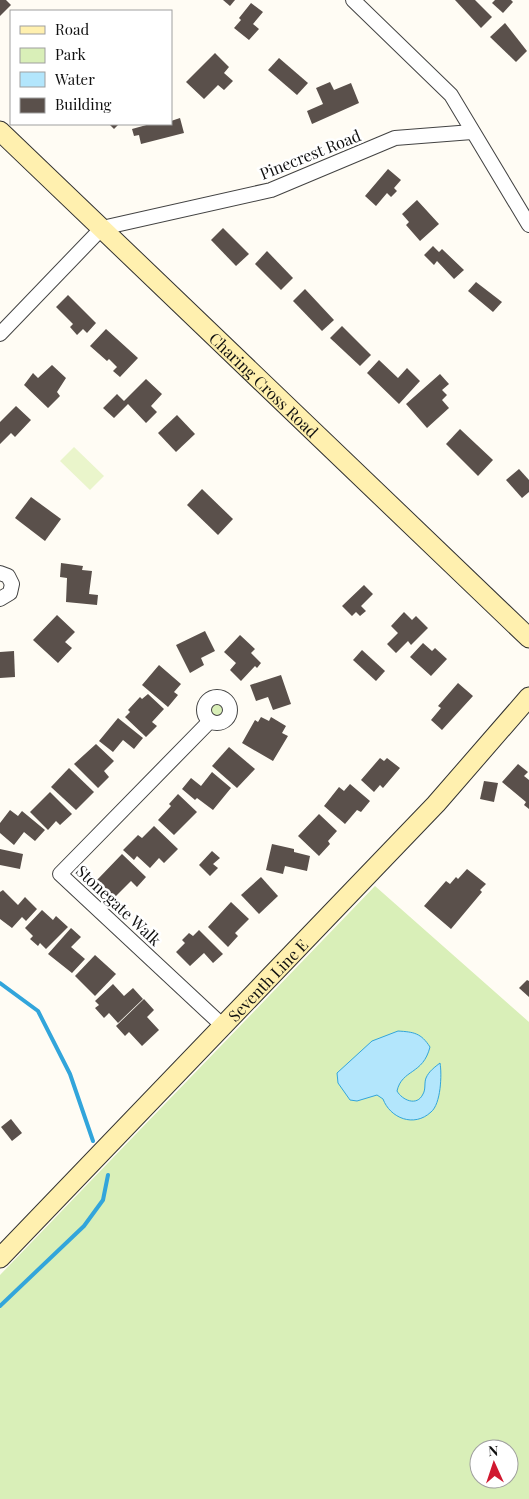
<svg xmlns="http://www.w3.org/2000/svg" width="529" height="1499" font-family="'Playfair Display',serif">
<rect width="100%" height="100%" fill="#fffcf4"/>
<!-- green -->
<g fill="#d9efb8" fill-rule="evenodd">
<circle cx="218" cy="711" r="7"/>
<path d="M375 886 529 1022V1499H0V1275ZM479 1449H509V1479H479Z"/>
</g>
<!-- pitch -->
<path fill="#eaf5cb" d="M74 447 104 476 90 490 60 461Z"/>
<!-- water -->
<path fill="#b3e6fc" stroke="#32a5db" d="M398 1031C414 1032 421 1033 430 1047 423 1075 402 1069 397 1091 402 1100 417 1107 423 1094 426 1089 424 1083 426 1078 429 1071 435 1067 440 1063 442 1074 441 1104 431 1112 414 1128 390 1118 383 1099L377 1095 357 1101 350 1100 338 1083 337 1073 372 1041Z"/>
<g fill="none" stroke-linecap="round" stroke-linejoin="round">
<!-- stream -->
<g stroke="#32a5db" stroke-width="4">
<path d="M0 983 38 1011 70 1074 93 1141"/>
<path d="M0 1306 84 1226 103 1200 108 1175"/>
</g>
</g>
<!-- building -->
<g fill="#5a504b">
<path d="M0 0H6L11 5 0 16Z"/>
<path d="M223 0H235L230 6Z"/>
<path d="M455 0H475L492 17 481 28Z"/>
<path d="M495 0H511L513 2 503 13 492 3Z"/>
<path d="M251 3 263 12 253 24 259 29 249 40 234 28 241 20 239 18Z"/>
<path d="M505 23 527 51 516 62 490 37Z"/>
<path d="M215 53 229 67 224 73 233 81 224 90 218 85 204 99 186 82Z"/>
<path d="M279 58 308 83 297 95 268 70Z"/>
<path d="M330 82 334 90 351 83 359 103 312 124 307 111 323 104 316 88Z"/>
<path d="M180 118 184 133 141 144 139 135 134 136 132 129 150 124H171V121Z"/>
<path d="M109 124H119L114 129Z"/>
<path d="M388 169 401 180 394 188 397 191 391 197 387 193 376 206 365 196Z"/>
<path d="M417 200 439 224 420 241 406 225 409 222 402 214Z"/>
<path d="M223 228 249 254 236 266 211 240Z"/>
<path d="M433 246 439 252 442 249 464 270 454 279 437 261 434 265 424 255Z"/>
<path d="M267 251 293 278 281 290 255 264Z"/>
<path d="M476 282 502 302 493 312 468 291Z"/>
<path d="M305 289 334 320 322 331 293 301Z"/>
<path d="M68 295 96 323 87 333 83 329 77 335 70 327 73 324 56 307Z"/>
<path d="M342 326 371 355 360 366 330 338Z"/>
<path d="M106 329 138 358 120 377 113 371 117 367 109 359 107 361 90 346Z"/>
<path d="M379 360 398 378 407 368 420 381 399 404 367 373Z"/>
<path d="M52 365 66 378 57 392 60 396 48 408 24 385 33 373 38 378Z"/>
<path d="M440 374 449 384 442 390 447 395 442 400 449 408 427 428 406 404Z"/>
<path d="M146 379 162 394 151 406 157 412 146 423 128 404 114 418 103 408 117 394 124 401Z"/>
<path d="M16 406 31 420 15 437 11 433 0 444V422Z"/>
<path d="M177 415 195 434 176 452 158 433Z"/>
<path d="M460 429 493 460 478 476 446 444Z"/>
<path d="M519 469 529 480V492L522 498 506 480Z"/>
<path d="M202 489 233 519 218 535 187 505Z"/>
<path d="M31 497 61 519 45 541 15 518Z"/>
<path d="M61 563 83 566 82 570 92 571 89 594 98 595 97 605 66 602 67 578 60 577Z"/>
<path d="M364 585 373 594 361 606 366 611 360 616 356 612 352 616 342 606Z"/>
<path d="M404 612 412 620 416 616 428 628 411 645 408 641 396 653 387 644 398 633 391 626Z"/>
<path d="M57 615 75 632 65 642 72 648 58 663 33 640Z"/>
<path d="M205 631 215 651 201 658 204 665 190 673 176 645Z"/>
<path d="M240 635 255 649 251 653 261 663 257 668 255 666 241 681 230 670 236 663 224 652Z"/>
<path d="M423 643 432 651 435 648 447 659 431 676 410 657Z"/>
<path d="M362 650 385 671 376 681 353 660Z"/>
<path d="M14 651 15 677 0 678V652Z"/>
<path d="M159 665 181 684 174 692 178 695 168 707 142 685Z"/>
<path d="M281 675 291 704 273 710 268 697 256 701 250 685Z"/>
<path d="M458 683 473 696 442 730 431 720 441 708 438 706Z"/>
<path d="M148 694 164 709 152 722 157 726 146 737 125 717 130 712 128 710 140 697 142 699Z"/>
<path d="M261 717 269 721 271 717 286 726 282 733 288 736 273 761 242 743 255 720 258 722Z"/>
<path d="M118 718 143 738 134 749 123 740 113 752 99 741Z"/>
<path d="M96 744 114 761 104 771 109 777 98 788 74 764Z"/>
<path d="M229 747 255 769 237 788 212 766Z"/>
<path d="M380 758 384 761 387 758 400 768 383 788 380 785 374 792 361 780Z"/>
<path d="M518 764 528 772 524 776 529 780V809L524 805 526 802 502 782Z"/>
<path d="M69 768 94 792 76 810 51 787Z"/>
<path d="M212 772 231 788 213 810 197 798 195 800 182 789 191 778 201 786Z"/>
<path d="M484 781 498 783 494 802 480 799Z"/>
<path d="M350 784 370 801 361 812 357 810 345 824 324 806 339 787 344 791Z"/>
<path d="M50 792 72 814 60 825 56 821 48 830 30 812Z"/>
<path d="M178 794 197 812 174 835 158 820 171 806 169 804Z"/>
<path d="M10 810 18 816 22 811 45 830 35 841 24 832 14 845 0 833V823Z"/>
<path d="M319 814 337 831 328 841 330 844 319 856 298 836Z"/>
<path d="M154 826 178 849 164 863 159 858 150 868 137 856 134 860 123 850 138 835 142 838Z"/>
<path d="M272 844 294 849V852L310 856 307 871 285 866 283 874 266 870Z"/>
<path d="M0 849 23 854 20 869 0 865Z"/>
<path d="M212 851 220 858 213 864 218 868 210 876 199 865Z"/>
<path d="M122 854 146 877 137 887 131 881 115 897 97 880Z"/>
<path d="M467 869 486 884 480 890 482 892 451 929 424 906 446 881 450 884 456 877 458 879Z"/>
<path d="M261 877 278 896 259 914 241 895Z"/>
<path d="M3 890 18 905 25 897 37 909 26 921 22 917 12 928 0 919V892Z"/>
<path d="M231 902 249 919 235 933 238 936 228 947 208 927Z"/>
<path d="M42 910 53 920 56 916 68 927 46 949 40 943 38 946 30 939 33 936 25 928Z"/>
<path d="M71 928 81 937 71 947 85 959 72 973 48 954Z"/>
<path d="M199 930 223 954 213 963 204 953 190 966 176 952 185 943 182 940 189 933 193 936Z"/>
<path d="M95 955 116 974 95 996 75 976Z"/>
<path d="M527 980 529 981V997L519 988Z"/>
<path d="M113 984 124 996 133 988 143 999 118 1023 109 1013 104 1018 95 1008 99 1005 95 1001Z"/>
<path d="M144 999 154 1010 147 1017 159 1030 142 1046 129 1032 125 1036 116 1026Z"/>
<path d="M11 1119 22 1133 12 1141 1 1127Z"/>
</g>
<g fill="none" stroke-linecap="round" stroke-linejoin="round">
<defs>
<g id="street">
<path d="M353 0 451 95 529 225"/>
<path d="M0 334 102 228 271 190 395 138 472 132"/>
<path d="M0 573 8 576 12 584 10 593 0 599"/>
<circle cx="217" cy="710" r="13"/>
<path d="M210 721 60 874 223 1026"/>
</g>
<g id="secondary">
<path id="s1" d="M0 131 529 638"/>
<path id="s2" d="M0 1258 436 804 529 697"/>
</g>
</defs>
<!-- street casing -->
<use href="#street" stroke="#434343" stroke-width="16"/>
<!-- secondary casing -->
<use href="#secondary" stroke="#323232" stroke-width="21"/>
<!-- street -->
<use href="#street" stroke="#fff" stroke-width="14"/>
<!-- secondary -->
<use href="#secondary" stroke="#fff0af" stroke-width="19"/>
</g>
<g text-anchor="middle" dominant-baseline="central" stroke-width="5" stroke-linejoin="round" paint-order="stroke">
<!-- street labels -->
<g font-size="16" fill="#101010" stroke="#fff">
<text transform="translate(310 154) rotate(-22)">Pinecrest Road</text>
<text stroke="none"><textPath href="#s1" startOffset="366">Charing Cross Road</textPath></text>
<text transform="translate(119 905) rotate(43)">Stonegate Walk</text>
<text stroke="none"><textPath href="#s2" startOffset="386">Seventh Line E</textPath></text>
</g>
</g>
<!-- legend -->
<rect x="10" y="10" width="162" height="115" fill="#ffffff" stroke="#9f9f9f"/>
<rect x="20" y="26" width="25" height="8" fill="#fff0af" stroke="#9f9f9f"/>
<text x="55" y="35" font-size="15" fill="#101010">Road</text>
<rect x="20" y="48" width="25" height="15" fill="#d9efb8" stroke="#9f9f9f"/>
<text x="55" y="60" font-size="15" fill="#101010">Park</text>
<rect x="20" y="72" width="25" height="15" fill="#b3e6fc" stroke="#9f9f9f"/>
<text x="55" y="85" font-size="15" fill="#101010">Water</text>
<rect x="20" y="98" width="25" height="15" fill="#5a504b" stroke="#9f9f9f"/>
<text x="55" y="110" font-size="15" fill="#101010">Building</text>
<!-- north arrow -->
<g transform="translate(494 1464) rotate(357)"><circle r="24" fill="#ffffff" stroke="#9f9f9f"/>
<path d="M0-4L9 19L0 12L-9 19Z" fill="#d01930"/>
<text y="-8" font-size="14" font-weight="bold" text-anchor="middle" fill="#101010">N</text>
</g>
</svg>
